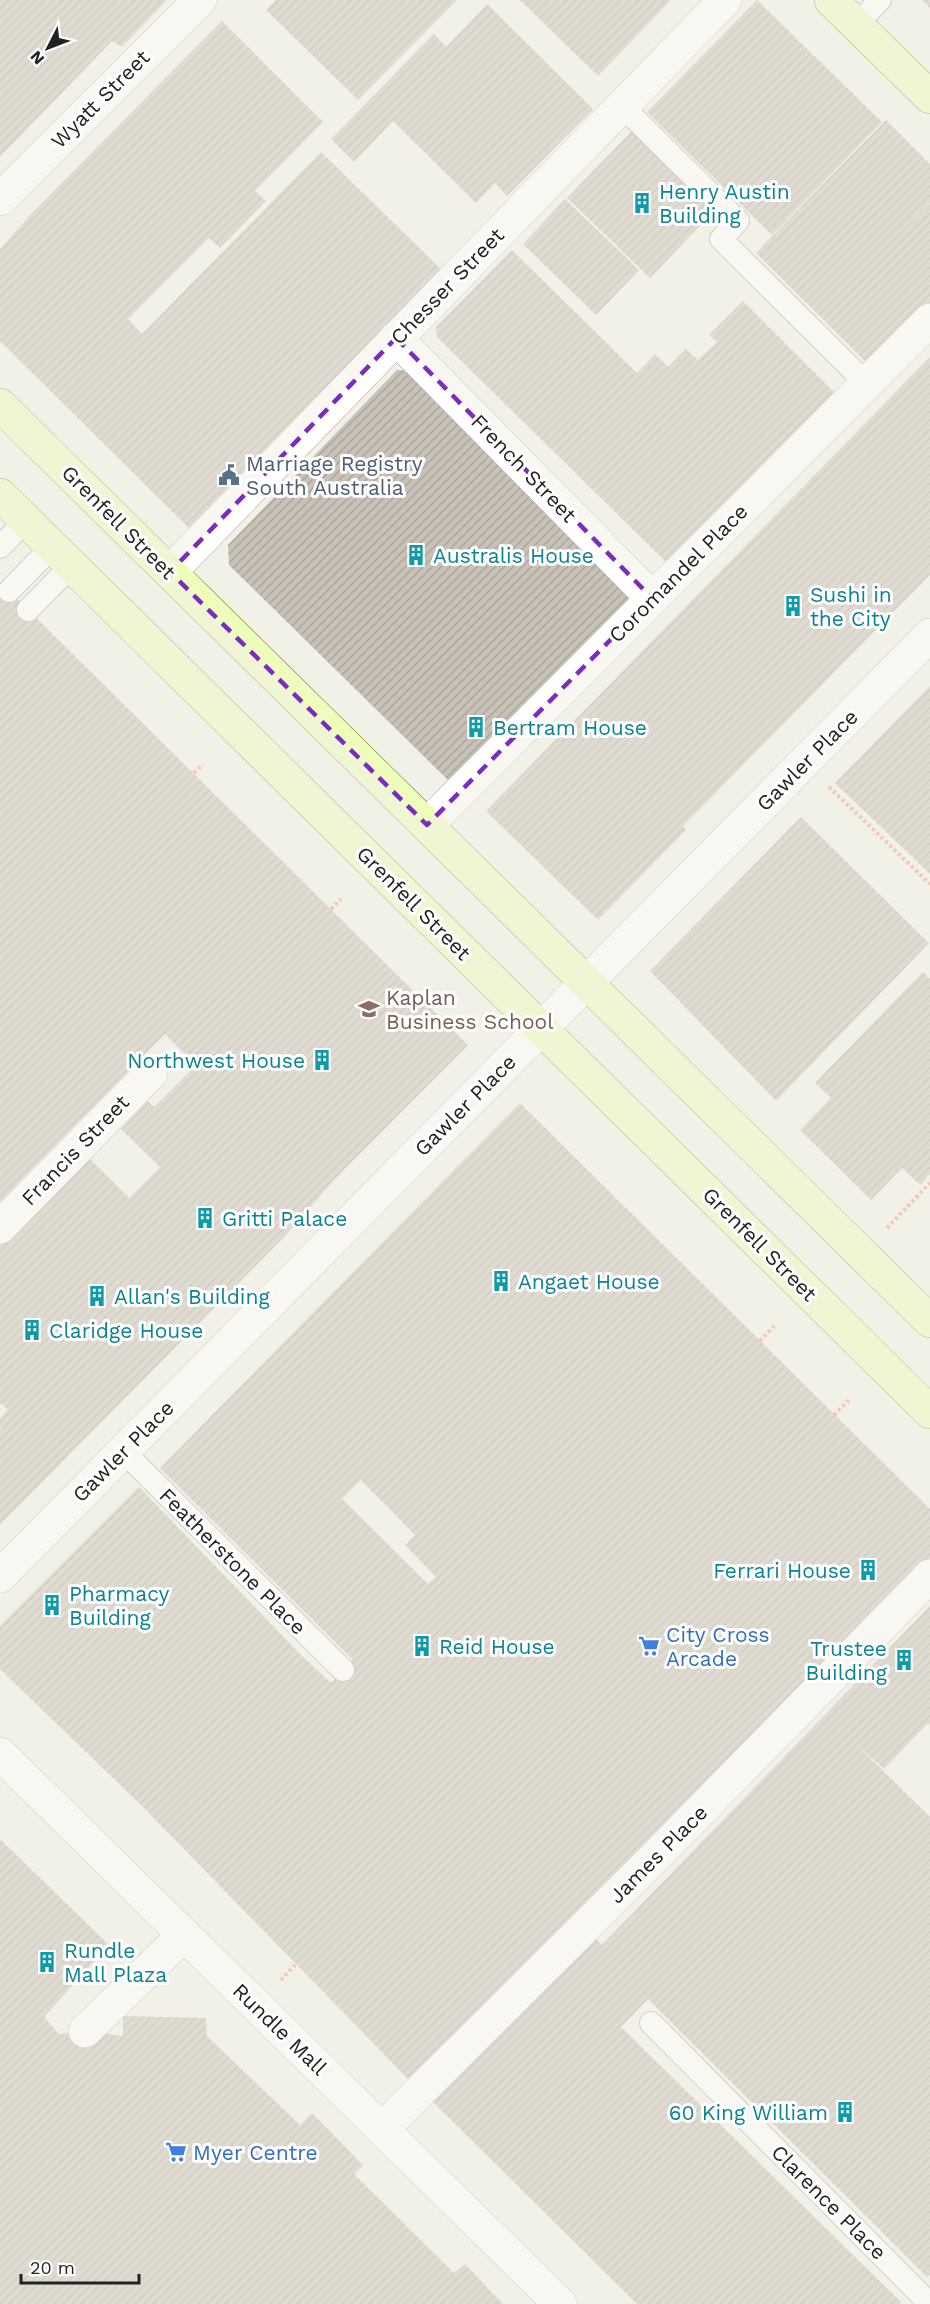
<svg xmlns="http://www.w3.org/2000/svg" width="930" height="2304" font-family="'Work Sans',sans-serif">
<defs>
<pattern id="building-hatch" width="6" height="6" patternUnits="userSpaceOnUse" patternTransform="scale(1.5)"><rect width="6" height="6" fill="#c8c1b7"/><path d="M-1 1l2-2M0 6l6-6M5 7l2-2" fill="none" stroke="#aca69d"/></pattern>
</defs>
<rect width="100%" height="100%" fill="#f2f1e8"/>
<!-- building -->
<g fill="url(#building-hatch)" fill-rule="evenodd">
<path d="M0 0H167L122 47 112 41 0 157Z"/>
<path d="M276 0H457L358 100 266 10Z"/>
<path d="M520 0H671L598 76Z"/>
<path d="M757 0 882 122 772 235 647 112Z"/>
<path d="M922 0H930V8Z"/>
<path d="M487 4 593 109 507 196 495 183 476 203 393 121 354 162 331 139 434 34 446 47Z"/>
<path d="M222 21 323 122 255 191 266 201 220 248 209 238 128 319 142 334 321 152 443 271 189 528 0 341V249L32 213Z"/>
<path d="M886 120 930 164V203L895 239 930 204V303L869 365 756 253Z"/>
<path d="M634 129 717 208 650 278 567 198Z"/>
<path d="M565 199 639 270 596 315 523 244Z"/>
<path d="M512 250 637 373 655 354 668 367 686 349 698 360 717 342 709 335 743 301 836 394 668 564 437 337 436 327Z"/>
<path d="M930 357V575L683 826 686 830 598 920 486 811Z"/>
<path d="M397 370 418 371 630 581 631 601 451 783 229 565 228 545Z"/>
<path d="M0 582 468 1045 335 1179 284 1237 0 1525V1431L2 1429 0 1427V1418L8 1410 0 1403V1245L88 1157 129 1198 160 1167 121 1129 148 1101 154 1107 196 1065 165 1034 0 1202Z"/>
<path d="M930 686V874L835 783Z"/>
<path d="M801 817 929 943 776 1101 650 971Z"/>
<path d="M923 972 930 979V1174L920 1185 902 1168 871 1200 800 1130 831 1098 815 1083Z"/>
<path d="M520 1103 930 1509V1566L414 2085 143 1807 0 1669V1626L139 1487 301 1655 331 1683 353 1660 160 1468ZM361 1480 415 1535 405 1545 436 1577 428 1584 342 1499Z"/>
<path d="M930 1606V1725L928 1723 884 1769 855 1743 930 1817V2274L927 2277 648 1999 621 2027 901 2302 899 2304H637L427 2096 588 1931 602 1945Z"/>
<path d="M0 1839 109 1945 44 2017 59 2034 85 2031 123 2036V2016L206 2018 207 2036 300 2125 312 2113 363 2165 354 2174 454 2273 465 2264 503 2304H0Z"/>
</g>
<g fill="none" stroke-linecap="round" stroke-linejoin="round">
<defs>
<g id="lane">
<path d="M856 25 880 0"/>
<path d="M622 106 738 221 721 239 867 384"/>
<path d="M0 547 26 521"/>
<path d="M9 591 52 547"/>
<path d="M28 610 71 566"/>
<path d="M123 1451 343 1670"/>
<path d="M651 2023 930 2304"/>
</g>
<g id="street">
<path d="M0 199 200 0"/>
<path d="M396 338 652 598"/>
<path d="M170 572 725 0"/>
<path d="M427 825 930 320"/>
<path d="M0 1227 151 1073"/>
<path d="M0 1576 930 635"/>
<path d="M0 1754 560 2304"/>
<path d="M85 2031 184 1935"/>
<path d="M382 2129 653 1859 930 1576"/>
</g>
<g id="secondary">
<path d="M831 0 930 97"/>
<path d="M0 405 930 1321"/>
<path d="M0 495 930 1412"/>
</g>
</defs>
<!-- lane casing -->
<use href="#lane" stroke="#a9a9a9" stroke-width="24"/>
<!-- street casing -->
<use href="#street" stroke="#a9a9a9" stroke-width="34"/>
<!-- secondary casing -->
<use href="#secondary" stroke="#5c8200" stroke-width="34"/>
<!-- path -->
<g stroke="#ff966d" stroke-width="4" stroke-dasharray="3 3" stroke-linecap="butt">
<path d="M194 773 203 764"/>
<path d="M829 787 930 884"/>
<path d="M331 909 341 899"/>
<path d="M887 1228 930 1183"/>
<path d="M760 1341 775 1325"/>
<path d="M834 1415 850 1399"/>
<path d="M281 1980 295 1965"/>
</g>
<!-- lane -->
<use href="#lane" stroke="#fff" stroke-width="22"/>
<!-- street -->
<use href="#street" stroke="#fff" stroke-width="33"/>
<!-- secondary -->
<use href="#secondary" stroke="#eefdbc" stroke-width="33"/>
</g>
<!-- marked area -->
<path d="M0 0H930V2304H0ZM396 338 652 598 427 825 170 572Z" fill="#f2f1e8" fill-opacity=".55" fill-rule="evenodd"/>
<path fill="none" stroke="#7b2cbf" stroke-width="4.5" stroke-dasharray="12 8" stroke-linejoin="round" d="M396 338 652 598 427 825 170 572Z"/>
<!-- icons -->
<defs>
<symbol id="building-bare" viewBox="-9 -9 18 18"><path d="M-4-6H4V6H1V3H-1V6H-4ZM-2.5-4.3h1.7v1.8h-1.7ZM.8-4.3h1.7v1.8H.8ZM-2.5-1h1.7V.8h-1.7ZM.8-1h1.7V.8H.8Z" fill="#0f9aa8" stroke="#fff" stroke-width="2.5" paint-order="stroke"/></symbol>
<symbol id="civic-bare" viewBox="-9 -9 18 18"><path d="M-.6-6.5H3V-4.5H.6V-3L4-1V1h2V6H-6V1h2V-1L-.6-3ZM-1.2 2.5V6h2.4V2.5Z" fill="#5c6f8a" stroke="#fff" stroke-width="2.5" paint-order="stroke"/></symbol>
<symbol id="university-bare" viewBox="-9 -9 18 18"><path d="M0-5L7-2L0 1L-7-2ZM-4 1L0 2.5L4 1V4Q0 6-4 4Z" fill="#8d6e63" stroke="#fff" stroke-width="2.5" paint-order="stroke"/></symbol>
<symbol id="supermarket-bare" viewBox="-9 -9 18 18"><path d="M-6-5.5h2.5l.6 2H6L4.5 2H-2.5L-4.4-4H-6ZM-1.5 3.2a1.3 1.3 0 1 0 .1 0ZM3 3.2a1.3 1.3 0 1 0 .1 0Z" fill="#3f7fe0" stroke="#fff" stroke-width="2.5" paint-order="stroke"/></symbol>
</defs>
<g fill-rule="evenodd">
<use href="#building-bare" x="627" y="188" width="30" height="30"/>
<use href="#civic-bare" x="214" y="460" width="30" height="30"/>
<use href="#building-bare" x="401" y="540" width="30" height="30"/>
<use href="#building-bare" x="778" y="591" width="30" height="30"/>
<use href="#building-bare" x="461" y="712" width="30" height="30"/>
<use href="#university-bare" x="354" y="994" width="30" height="30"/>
<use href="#building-bare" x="307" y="1045" width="30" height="30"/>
<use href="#building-bare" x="190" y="1203" width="30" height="30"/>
<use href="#building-bare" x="486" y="1266" width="30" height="30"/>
<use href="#building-bare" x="82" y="1281" width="30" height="30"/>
<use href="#building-bare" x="17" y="1315" width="30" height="30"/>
<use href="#building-bare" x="853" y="1555" width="30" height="30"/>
<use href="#building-bare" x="37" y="1590" width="30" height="30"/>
<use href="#building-bare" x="407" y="1631" width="30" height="30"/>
<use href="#supermarket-bare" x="634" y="1631" width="30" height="30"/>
<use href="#building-bare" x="889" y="1645" width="30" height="30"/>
<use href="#building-bare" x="32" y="1947" width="30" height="30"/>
<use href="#building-bare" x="830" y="2097" width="30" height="30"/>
<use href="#supermarket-bare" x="161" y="2137" width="30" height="30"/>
</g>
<g text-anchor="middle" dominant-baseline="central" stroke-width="6" stroke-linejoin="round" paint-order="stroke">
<!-- street labels -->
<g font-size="21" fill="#222" stroke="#fff">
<text transform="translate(100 99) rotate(-45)">Wyatt Street</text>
<text transform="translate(447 286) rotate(-46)">Chesser Street</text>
<text transform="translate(524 468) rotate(46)">French Street</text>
<text transform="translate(119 522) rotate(45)">Grenfell Street</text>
<text transform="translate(678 573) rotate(-45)">Coromandel Place</text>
<text transform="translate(807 760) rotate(-45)">Gawler Place</text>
<text transform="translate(414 903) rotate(45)">Grenfell Street</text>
<text transform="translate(465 1105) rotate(-45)">Gawler Place</text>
<text transform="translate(75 1150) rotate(-46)">Francis Street</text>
<text transform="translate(760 1244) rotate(45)">Grenfell Street</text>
<text transform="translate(123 1451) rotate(-45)">Gawler Place</text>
<text transform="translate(233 1561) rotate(45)">Featherstone Place</text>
<text transform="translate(658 1854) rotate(-45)">James Place</text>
<text transform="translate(280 2029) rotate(44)">Rundle Mall</text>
<text transform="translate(829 2202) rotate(45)">Clarence Place</text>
</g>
<!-- culture labels -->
<g font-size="21" fill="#0d838f" stroke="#fff" text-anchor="start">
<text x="659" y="191">Henry Austin<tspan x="659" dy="24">Building</tspan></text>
<text x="433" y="555">Australis House</text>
<text x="810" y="594">Sushi in<tspan x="810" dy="24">the City</tspan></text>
<text x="493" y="727">Bertram House</text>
<text x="305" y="1060" text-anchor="end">Northwest House</text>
<text x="222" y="1218">Gritti Palace</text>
<text x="518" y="1281">Angaet House</text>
<text x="114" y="1296">Allan's Building</text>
<text x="49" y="1330">Claridge House</text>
<text x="851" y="1570" text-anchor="end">Ferrari House</text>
<text x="69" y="1593">Pharmacy<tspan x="69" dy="24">Building</tspan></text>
<text x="439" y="1646">Reid House</text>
<text x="887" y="1648" text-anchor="end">Trustee<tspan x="887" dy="24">Building</tspan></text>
<text x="64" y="1950">Rundle<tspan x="64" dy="24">Mall Plaza</tspan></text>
<text x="828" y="2112" text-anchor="end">60 King William</text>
</g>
<!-- service labels -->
<g font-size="21" fill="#4e5e75" stroke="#fff" text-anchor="start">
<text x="246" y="463">Marriage Registry<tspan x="246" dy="24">South Australia</tspan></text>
</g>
<!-- education labels -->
<g font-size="21" fill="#785e54" stroke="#fff" text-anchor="start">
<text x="386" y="997">Kaplan<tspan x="386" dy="24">Business School</tspan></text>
</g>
<!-- shop labels -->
<g font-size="21" fill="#366cbe" stroke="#fff" text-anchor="start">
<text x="666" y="1634">City Cross<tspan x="666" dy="24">Arcade</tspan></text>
<text x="193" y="2152">Myer Centre</text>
</g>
</g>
<!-- north arrow -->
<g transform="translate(48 48) rotate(228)" stroke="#ffffff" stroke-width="4.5" paint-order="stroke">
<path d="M0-4.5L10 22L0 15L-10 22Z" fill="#222222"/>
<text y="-9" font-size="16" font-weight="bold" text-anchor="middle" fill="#222222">N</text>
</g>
<!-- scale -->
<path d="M21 2274v9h118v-9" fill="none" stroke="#222222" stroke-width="3"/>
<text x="30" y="2274" font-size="18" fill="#222222" stroke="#ffffff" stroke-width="4.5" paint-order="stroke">20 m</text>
</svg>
